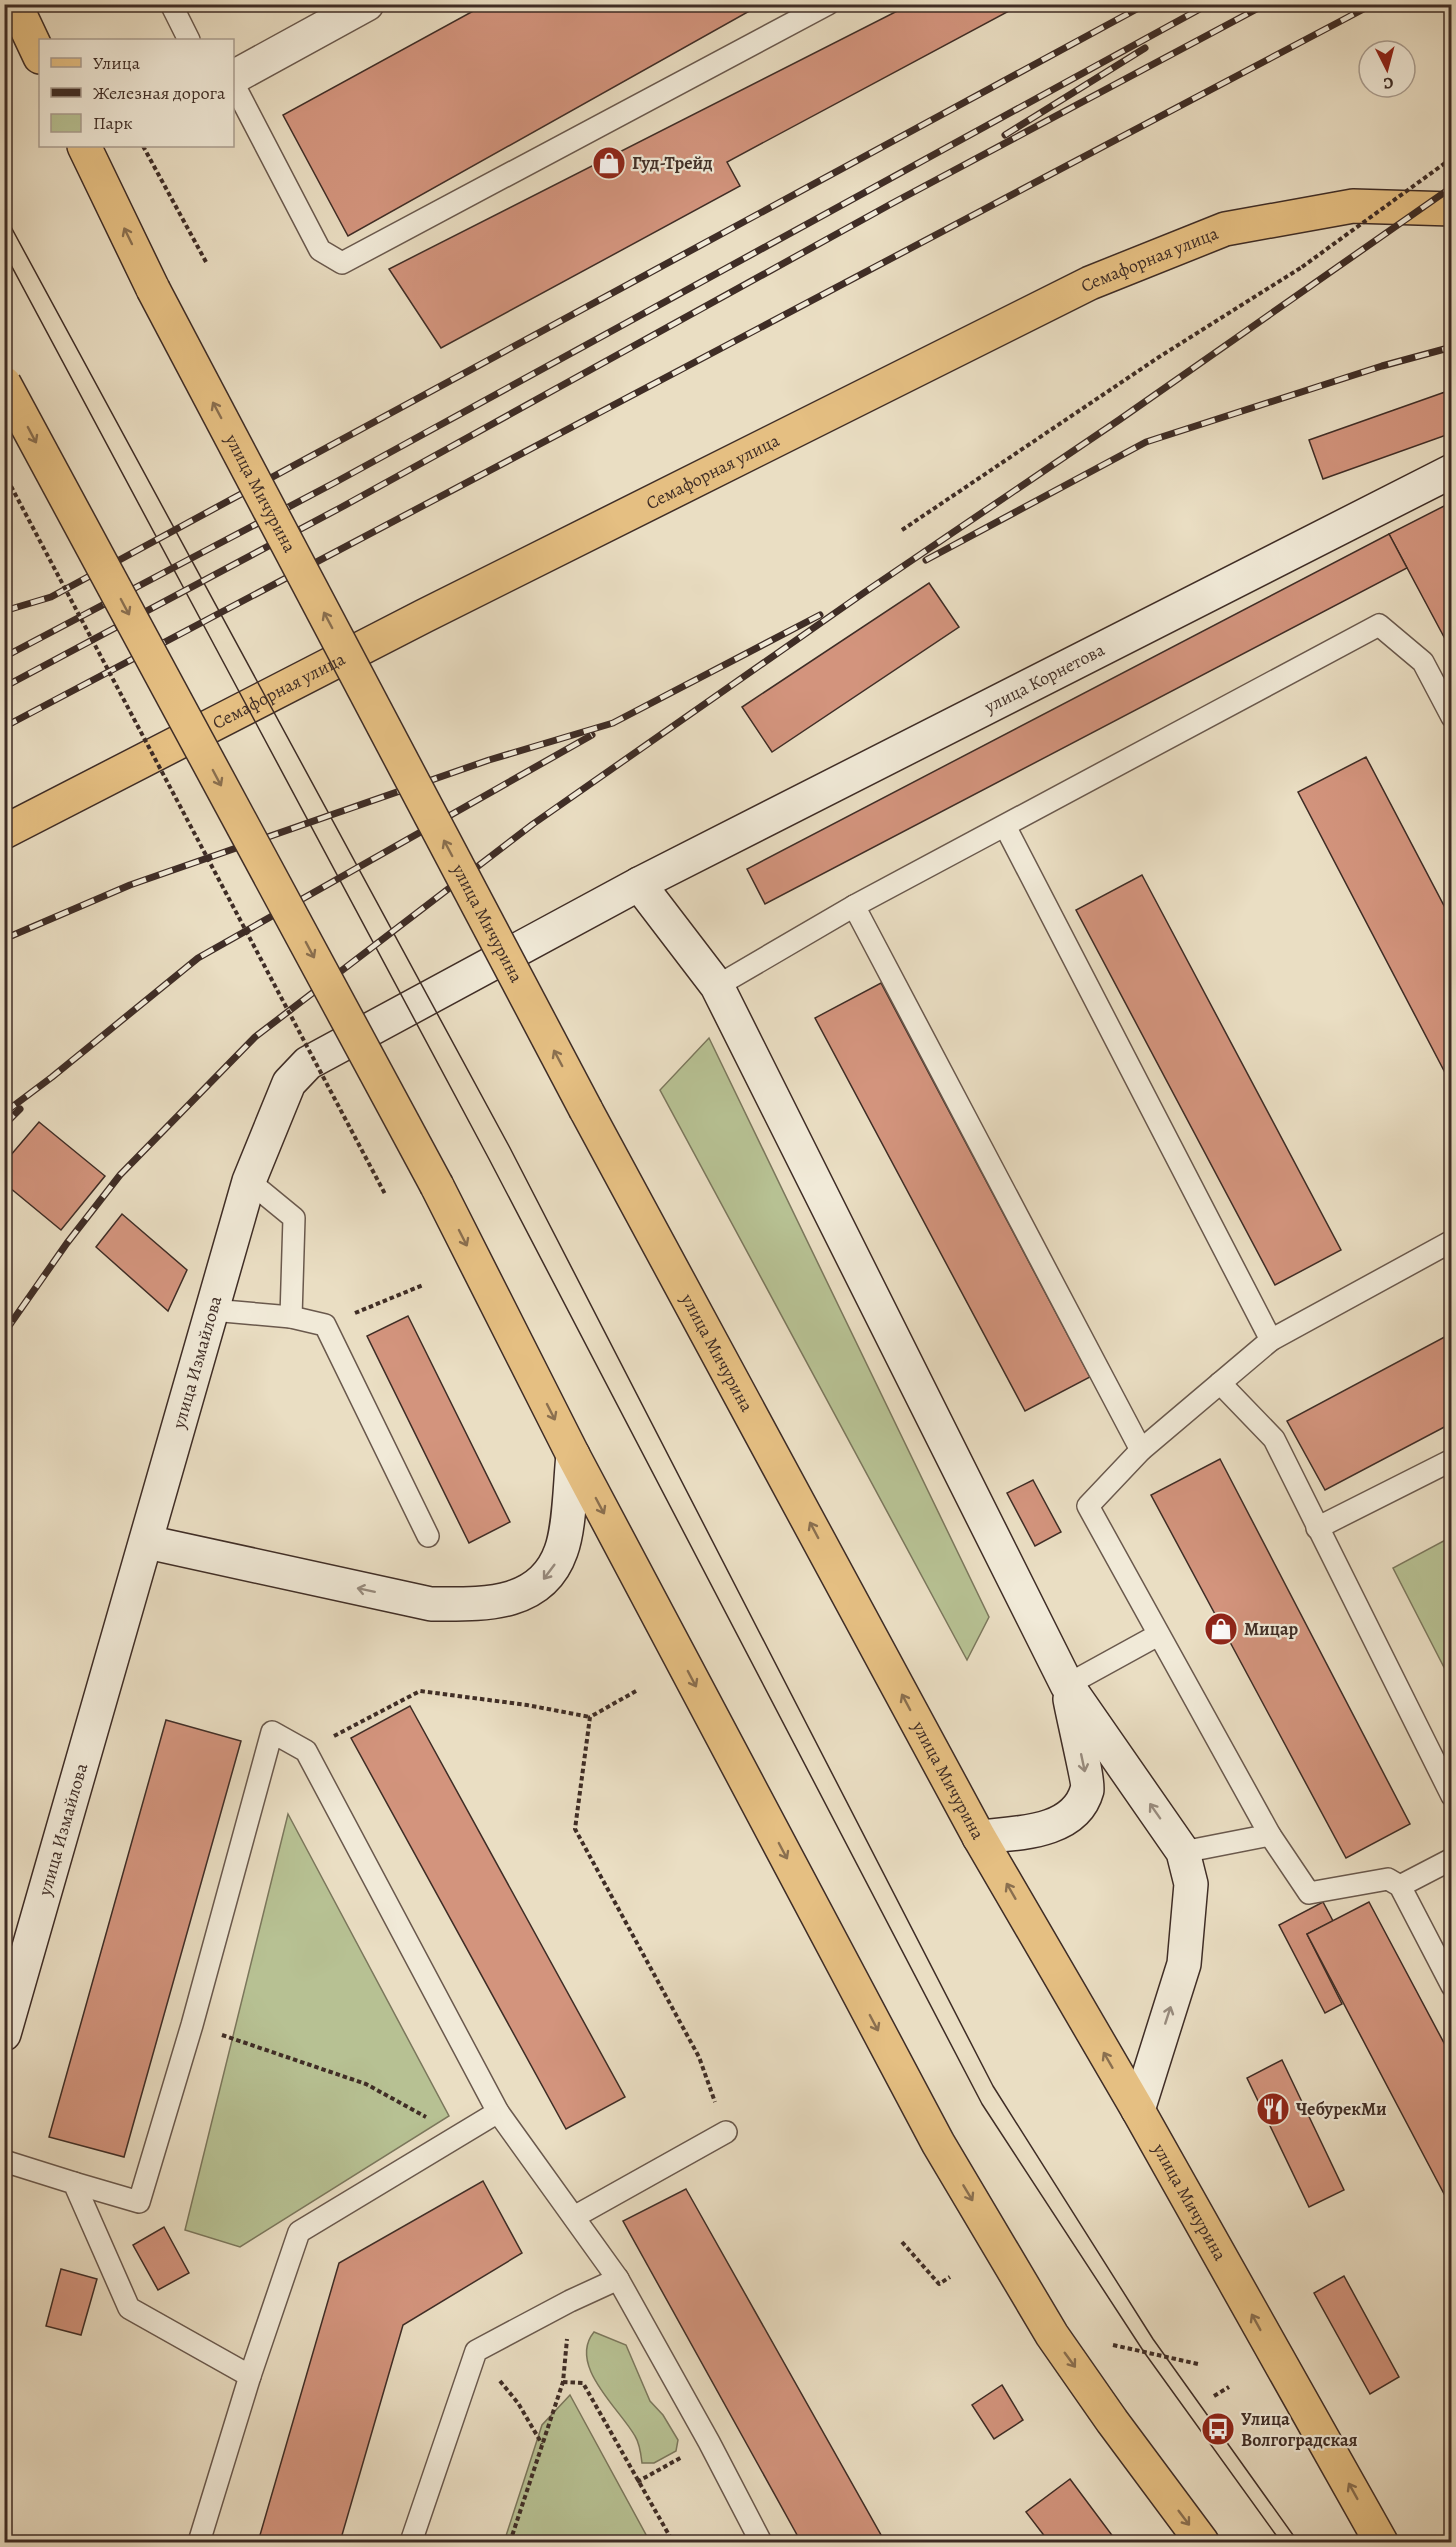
<svg xmlns="http://www.w3.org/2000/svg" width="1456" height="2547" font-family="Alegreya,serif">
<rect width="100%" height="100%" fill="#eadec3"/>
<filter id="stains"><feTurbulence type="fractalNoise" baseFrequency=".00333" numOctaves="4"/><feColorMatrix values="0 0 0 0 .2 0 0 0 0 .09 0 0 0 0 .02 0 0 0 .5 -.17"/></filter>
<radialGradient id="worn" r=".72"><stop offset=".6" stop-color="#630" stop-opacity="0"/><stop offset="1" stop-color="#630" stop-opacity=".3"/></radialGradient>
<!-- green -->
<g fill="#b7c193" stroke="#7b775c" stroke-width="1.5">
<path d="M709 1038 989 1617 967 1660 660 1090Z"/>
<path d="M1451 1537V1681L1393 1568Z"/>
<path d="M288 1814 449 2116 240 2247 185 2230Z"/>
<path d="M594 2332 626 2345 650 2401 663 2415 678 2440 676 2451 654 2463H642C641 2454 640 2444 635 2436 620 2409 567 2365 594 2332Z"/>
<path d="M570 2395 650 2542H504L542 2425Z"/>
</g>
<!-- building -->
<g fill="#d3947d" stroke="#3f2d26" stroke-width="1.5">
<path d="M486 4H762L348 236 283 115Z"/>
<path d="M911 4H1022L727 162 740 186 441 348 389 269Z"/>
<path d="M1445 392 1452 410V433L1323 479 1309 440Z"/>
<path d="M1452 502V652L1389 534Z"/>
<path d="M1389 534 1407 568 765 904 747 869Z"/>
<path d="M929 583 959 627 772 752 742 707Z"/>
<path d="M1366 757 1452 921V1086L1298 792Z"/>
<path d="M1142 875 1341 1250 1275 1285 1076 910Z"/>
<path d="M881 983 1090 1377 1025 1411 815 1018Z"/>
<path d="M39 1122 105 1176 61 1230 4 1183V1163Z"/>
<path d="M122 1214 187 1270 168 1311 96 1247Z"/>
<path d="M408 1316 510 1522 469 1543 367 1336Z"/>
<path d="M1452 1333V1423L1325 1490 1287 1421Z"/>
<path d="M1220 1459 1410 1824 1346 1858 1151 1495Z"/>
<path d="M1033 1480 1061 1532 1035 1546 1007 1493Z"/>
<path d="M410 1706 625 2097 566 2129 351 1738Z"/>
<path d="M166 1720 241 1741 124 2157 49 2137Z"/>
<path d="M1323 1902 1333 1921 1307 1934 1342 2004 1325 2013 1279 1925Z"/>
<path d="M1369 1902 1452 2058V2209L1307 1934Z"/>
<path d="M1282 2060 1344 2190 1309 2207 1247 2078Z"/>
<path d="M483 2181 522 2253 403 2325 340 2542H258L339 2263Z"/>
<path d="M686 2189 885 2542H801L623 2221Z"/>
<path d="M164 2227 189 2273 158 2290 133 2245Z"/>
<path d="M61 2269 97 2279 81 2335 46 2326Z"/>
<path d="M1344 2276 1399 2377 1370 2394 1314 2293Z"/>
<path d="M1002 2385 1023 2420 994 2439 972 2405Z"/>
<path d="M1070 2479 1117 2542H1049L1026 2512Z"/>
</g>
<g fill="none" stroke-linecap="round" stroke-linejoin="round">
<defs>
<g id="lane">
<path d="M171 4 189 40"/>
<path d="M232 81 320 250 342 263 828 4"/>
<path d="M1005 826 1271 1340"/>
<path d="M854 906 1141 1450"/>
<path d="M717 986 854 906 1379 625 1423 662 1452 717"/>
<path d="M249 1181 294 1218 291 1317"/>
<path d="M212 1310 291 1317 325 1325 428 1536"/>
<path d="M1220 1383 1274 1439 1452 1796"/>
<path d="M1317 1528 1452 1460"/>
<path d="M1067 1685 1158 1635"/>
<path d="M1270 1835 1309 1893 1388 1879 1400 1886 1452 1986"/>
<path d="M1183 1852 1270 1835 1088 1506 1141 1450 1271 1340 1452 1241"/>
<path d="M1400 1886 1452 1859"/>
<path d="M4 2161 74 2183 129 2308 250 2376"/>
<path d="M74 2183 139 2202 192 2025 272 1732 306 1751 498 2112"/>
<path d="M574 2217 726 2132"/>
<path d="M199 2542 250 2376 299 2232 498 2112 618 2279"/>
<path d="M411 2542 476 2351 570 2301 618 2279 709 2442 761 2542"/>
</g>
<path id="street" d="M232 78 367 4"/>
<g id="secondary">
<path d="M639 884 717 986 1067 1685 1183 1852 1191 1884 1184 1964 1138 2110"/>
<path d="M147 1542 431 1604C481 1604 541 1608 561 1551 570 1527 570 1482 573 1455"/>
<path d="M979 1837C1016 1833 1075 1834 1087 1790 1089 1782 1072 1712 1070 1699"/>
<path id="s1" d="M4 2034 249 1181 289 1083 308 1063 639 884 1452 471"/>
</g>
<g id="primary">
<path d="M15 4 40 57"/>
<path d="M84 146 153 289"/>
<path id="s2" d="M586 1110 979 1837 1138 2110 1381 2542"/>
<path d="M437 1186 573 1455 938 2143 1052 2335 1112 2421 1202 2542"/>
</g>
<g id="highway">
<path id="s3" d="M4 832 424 616 1090 283 1225 229 1353 206 1452 209"/>
</g>
</defs>
<!-- lane casing -->
<use href="#lane" stroke="#6a594d" stroke-width="24"/>
<!-- street casing -->
<use href="#street" stroke="#6a594d" stroke-width="36"/>
<!-- secondary casing -->
<use href="#secondary" stroke="#3f2d26" stroke-width="36"/>
<!-- primary casing -->
<use href="#primary" stroke="#3f2d26" stroke-width="36"/>
<!-- highway casing -->
<use href="#highway" stroke="#3f2d26" stroke-width="36"/>
<!-- path -->
<g stroke="#3f2d26" stroke-width="4" stroke-dasharray="4.5 3" stroke-linecap="butt">
<path d="M143 146 206 262"/>
<path d="M902 530 1159 357 1302 267"/>
<path d="M355 1313 423 1285"/>
<path d="M636 1691 590 1717 575 1829 699 2057 715 2102"/>
<path d="M334 1736 420 1691 527 1705 590 1717"/>
<path d="M222 2035 366 2084 426 2117"/>
<path d="M902 2242 939 2284 950 2277"/>
<path d="M1113 2345 1198 2364"/>
<path d="M500 2381 518 2403 542 2444"/>
<path d="M563 2382 583 2383 673 2542"/>
<path d="M1214 2396 1229 2387"/>
<path d="M637 2482 682 2457"/>
<path d="M510 2542 563 2382 567 2339"/>
</g>
<!-- lane -->
<use href="#lane" stroke="#f1ead8" stroke-width="21"/>
<!-- street -->
<use href="#street" stroke="#f1ead8" stroke-width="33"/>
<!-- secondary -->
<use href="#secondary" stroke="#f1ead8" stroke-width="33"/>
<!-- primary -->
<use href="#primary" stroke="#e5bf82" stroke-width="33"/>
<!-- highway -->
<use href="#highway" stroke="#e5bf82" stroke-width="33"/>
<!-- tram -->
<g stroke="#3f2d26" stroke-width="1.5">
<path d="M4 214 510 1148 993 2086 1153 2339 1298 2542"/>
<path d="M4 252 489 1159 982 2104 1144 2352 1281 2542"/>
</g>
<defs>
<g id="rail">
<path d="M1005 135 1145 48"/>
<path d="M926 560 1146 442 1382 366 1452 347"/>
<path d="M4 611 51 597 1146 4"/>
<path d="M4 657 334 483 1209 4"/>
<path d="M4 687 340 508 891 204 1266 4"/>
<path d="M4 727 1373 4"/>
<path d="M4 939 130 885 489 760 613 723 820 615"/>
<path d="M4 1113 52 1077 198 958 592 735"/>
<path d="M4 1125 20 1109"/>
<path d="M4 1333 67 1243 120 1175 255 1037 533 824 865 592 1119 420 1452 187"/>
</g>
</defs>
<!-- rail casing -->
<use href="#rail" stroke="#3f2d26" stroke-width="7"/>
<!-- rail -->
<use href="#rail" stroke="#f1ead8" stroke-width="4.5" stroke-dasharray="14" stroke-linecap="butt"/>
<defs>
<g id="primary-bridge">
<path id="s4" d="M153 289 586 1110"/>
<path d="M4 383 437 1186"/>
</g>
</defs>
<!-- primary-bridge casing -->
<use href="#primary-bridge" stroke="#3f2d26" stroke-width="36" stroke-linecap="butt"/>
<!-- path-bridge -->
<g stroke="#3f2d26" stroke-width="4" stroke-dasharray="4.5 3" stroke-linecap="butt">
<path d="M1302 267 1452 158"/>
<path d="M4 473 385 1194"/>
</g>
<!-- primary-bridge -->
<use href="#primary-bridge" stroke="#e5bf82" stroke-width="33"/>
</g>
<!-- one-way arrows -->
<defs><path id="oneway-shaft" d="M-6 0H5M1.5-3L5.5 0L1.5 3" fill="none" stroke-width="1.6" stroke-linecap="round" stroke-linejoin="round" transform="scale(1.5)"/></defs>
<g stroke="#8a6f4f">
<use href="#oneway-shaft" transform="translate(128 236) rotate(-116)"/>
<use href="#oneway-shaft" transform="translate(217 410) rotate(-118)"/>
<use href="#oneway-shaft" transform="translate(32 435) rotate(62)"/>
<use href="#oneway-shaft" transform="translate(125 607) rotate(62)"/>
<use href="#oneway-shaft" transform="translate(328 620) rotate(-118)"/>
<use href="#oneway-shaft" transform="translate(217 778) rotate(62)"/>
<use href="#oneway-shaft" transform="translate(448 848) rotate(-118)"/>
<use href="#oneway-shaft" transform="translate(310 950) rotate(62)"/>
<use href="#oneway-shaft" transform="translate(558 1058) rotate(-118)"/>
<use href="#oneway-shaft" transform="translate(463 1238) rotate(63)"/>
<use href="#oneway-shaft" transform="translate(551 1412) rotate(63)"/>
<use href="#oneway-shaft" transform="translate(600 1506) rotate(62)"/>
<use href="#oneway-shaft" transform="translate(814 1530) rotate(-118)"/>
<use href="#oneway-shaft" transform="translate(692 1679) rotate(62)"/>
<use href="#oneway-shaft" transform="translate(906 1702) rotate(-118)"/>
<use href="#oneway-shaft" transform="translate(783 1851) rotate(62)"/>
<use href="#oneway-shaft" transform="translate(1011 1891) rotate(-120)"/>
<use href="#oneway-shaft" transform="translate(874 2023) rotate(62)"/>
<use href="#oneway-shaft" transform="translate(1108 2060) rotate(-120)"/>
<use href="#oneway-shaft" transform="translate(968 2193) rotate(59)"/>
<use href="#oneway-shaft" transform="translate(1256 2322) rotate(-119)"/>
<use href="#oneway-shaft" transform="translate(1070 2360) rotate(54)"/>
<use href="#oneway-shaft" transform="translate(1353 2491) rotate(-119)"/>
<use href="#oneway-shaft" transform="translate(1184 2518) rotate(53)"/>
</g>
<g stroke="#988c7f">
<use href="#oneway-shaft" transform="translate(549 1572) rotate(127)"/>
<use href="#oneway-shaft" transform="translate(366 1590) rotate(-168)"/>
<use href="#oneway-shaft" transform="translate(1083 1763) rotate(78)"/>
<use href="#oneway-shaft" transform="translate(1155 1811) rotate(-125)"/>
<use href="#oneway-shaft" transform="translate(1168 2015) rotate(-72)"/>
</g>
<!-- icons -->
<defs>
<symbol id="shop-disc" viewBox="-11 -11 22 22"><circle r="9.5" fill="#8f2418" stroke="#f1ead8"/><path d="M-5-2.5h2.3a2.7 3.5 0 0 1 5.4 0H5L5.5 6h-11ZM-1.5-2.5h3a1.5 2.3 0 0 0-3 0Z" fill="#fff"/></symbol>
<symbol id="restaurant-disc" viewBox="-11 -11 22 22"><circle r="9.5" fill="#8f2418" stroke="#f1ead8"/><path d="M-5-6h1v4h1v-4h1v4h1v-4h1v5L-1.5 .5V6h-2V.5L-5-1ZM5-6V6H3V1.5H1.5Q1.5-4 5-6Z" fill="#fff"/></symbol>
<symbol id="bus-disc" viewBox="-11 -11 22 22"><circle r="9.5" fill="#8f2418" stroke="#f1ead8"/><path d="M-5-6H5V4H4V6H2V4H-2V6H-4V4H-5ZM-3.5-4V0h7V-4ZM-3.5 1.2v1.5H-2V1.2ZM2 1.2v1.5H3.5V1.2Z" fill="#fff"/></symbol>
</defs>
<g fill-rule="evenodd">
<use href="#shop-disc" x="590" y="144" width="38" height="38"/>
<use href="#shop-disc" x="1202" y="1610" width="38" height="38"/>
<use href="#restaurant-disc" x="1254" y="2090" width="38" height="38"/>
<use href="#bus-disc" x="1199" y="2410" width="38" height="38"/>
</g>
<g text-anchor="middle" dominant-baseline="central" stroke-width="4.5" stroke-linejoin="round" paint-order="stroke">
<!-- poi labels -->
<g font-size="18" font-weight="bold" fill="#3f2d26" stroke="#f1ead8" text-anchor="start">
<text x="632" y="163">Гуд-Трейд</text>
<text x="1244" y="1629">Мицар</text>
<text x="1296" y="2109">ЧебурекМи</text>
<text x="1241" y="2419">Улица<tspan x="1241" dy="21">Волгоградская</tspan></text>
</g>
<!-- street labels -->
<g font-size="18" fill="#3f2d26" stroke="#f1ead8">
<text stroke="none"><textPath href="#s3" startOffset="1281">Семафорная улица</textPath></text>
<text stroke="none"><textPath href="#s3" startOffset="795">Семафорная улица</textPath></text>
<text stroke="none"><textPath href="#s4" startOffset="231">улица Мичурина</textPath></text>
<text stroke="none"><textPath href="#s1" startOffset="1852">улица Корнетова</textPath></text>
<text stroke="none"><textPath href="#s3" startOffset="309">Семафорная улица</textPath></text>
<text stroke="none"><textPath href="#s4" startOffset="717">улица Мичурина</textPath></text>
<text stroke="none"><textPath href="#s2" startOffset="276">улица Мичурина</textPath></text>
<text stroke="none"><textPath href="#s1" startOffset="699">улица Измайлова</textPath></text>
<text stroke="none"><textPath href="#s2" startOffset="762">улица Мичурина</textPath></text>
<text stroke="none"><textPath href="#s1" startOffset="213">улица Измайлова</textPath></text>
<text stroke="none"><textPath href="#s2" startOffset="1248">улица Мичурина</textPath></text>
</g>
</g>
<!-- margin -->
<rect width="1456" height="2547" fill="none" stroke="#eadec3" stroke-width="24"/>
<rect x="6" y="6" width="1444" height="2535" fill="none" stroke="#3f2d26" stroke-width="3"/>
<rect x="12" y="12" width="1432" height="2523" fill="none" stroke="#3f2d26" stroke-width="1.5"/>
<!-- legend -->
<rect x="39" y="39" width="195" height="108" fill="#f1ead8" stroke="#aa9e91" stroke-width="1.5"/>
<rect x="51" y="58" width="30" height="9" fill="#e5bf82" stroke="#aa9e91" stroke-width="1.5"/>
<text x="93" y="69" font-size="18" fill="#3f2d26">Улица</text>
<rect x="51" y="88" width="30" height="9" fill="#3f2d26" stroke="#aa9e91" stroke-width="1.5"/>
<text x="93" y="99" font-size="18" fill="#3f2d26">Железная дорога</text>
<rect x="51" y="114" width="30" height="18" fill="#b7c193" stroke="#aa9e91" stroke-width="1.5"/>
<text x="93" y="129" font-size="18" fill="#3f2d26">Парк</text>
<!-- north arrow -->
<g transform="translate(1387 69) rotate(174)"><circle r="28" fill="#f1ead8" stroke="#aa9e91" stroke-width="1.5"/>
<path d="M0-4.5L10 22L0 15L-10 22Z" fill="#8f2418"/>
<text y="-9" font-size="16" font-weight="bold" text-anchor="middle" fill="#3f2d26">С</text>
</g>
<rect width="100%" height="100%" filter="url(#stains)"/>
<rect width="100%" height="100%" fill="url(#worn)"/>
</svg>
